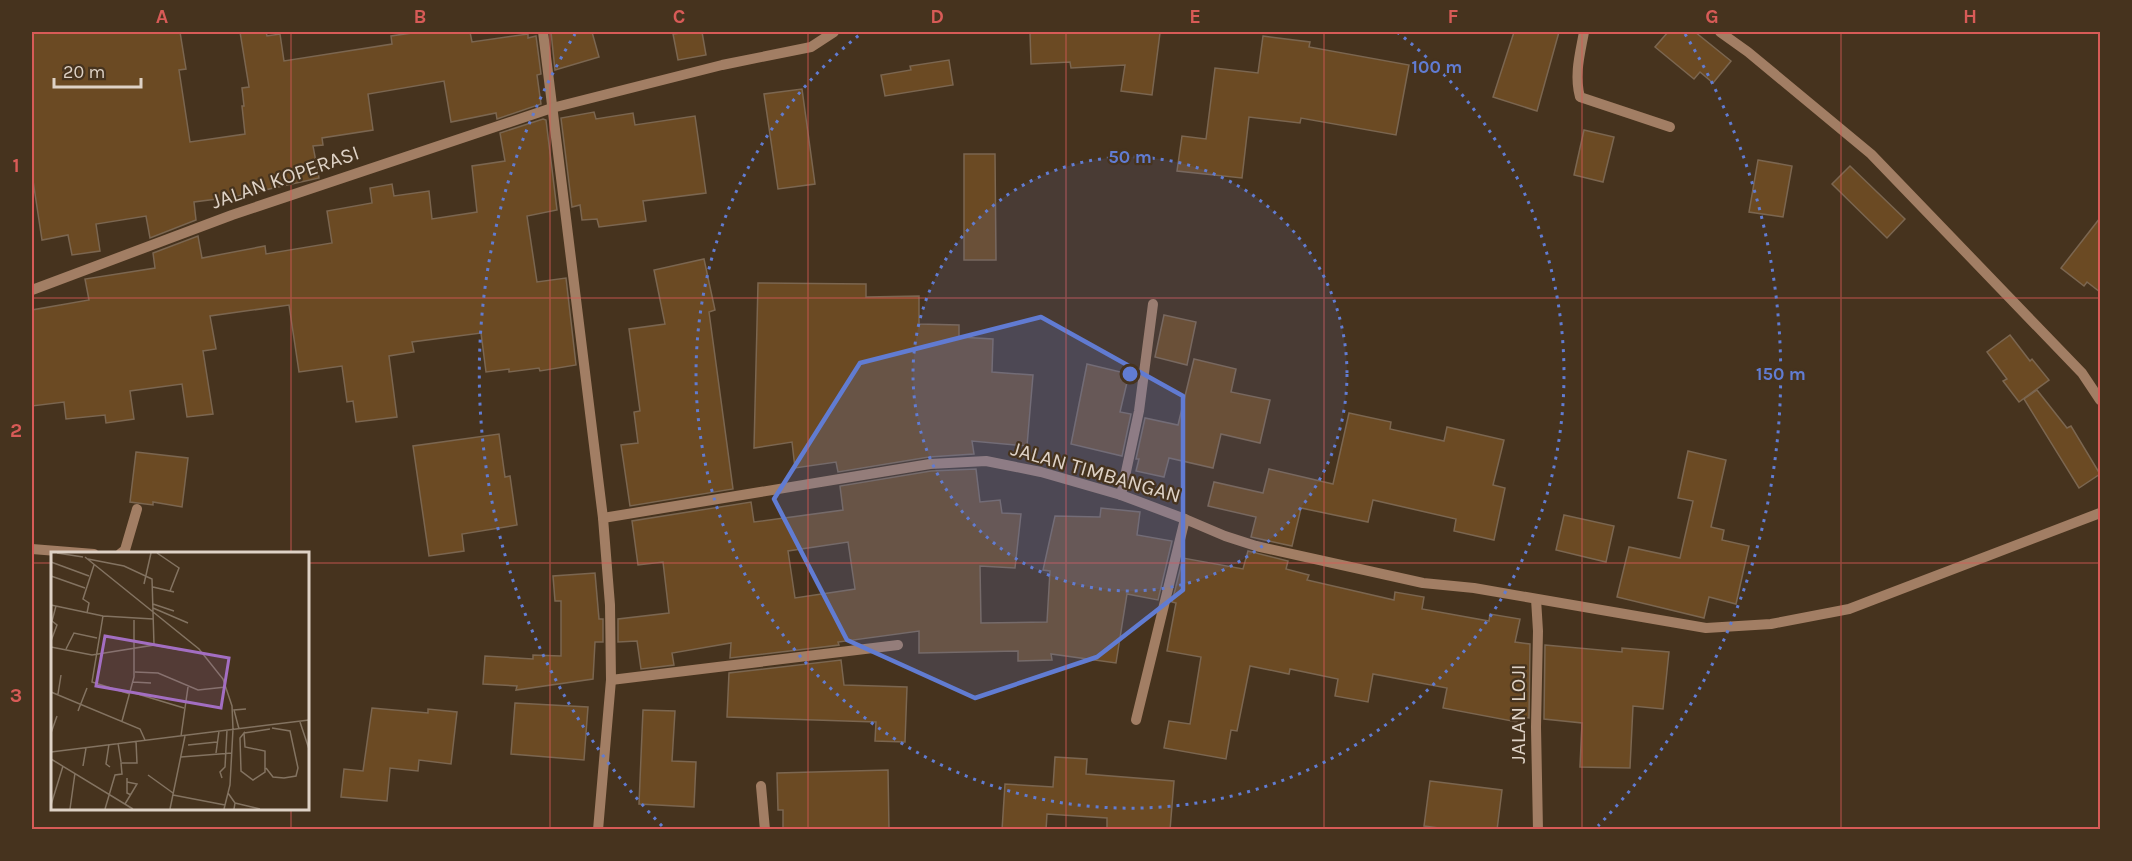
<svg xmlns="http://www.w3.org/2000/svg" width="2132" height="861" font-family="Karla,sans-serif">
<rect width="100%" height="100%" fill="#46331e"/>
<!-- building -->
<g fill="#6b4a23" stroke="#7b6650" stroke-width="1.5" fill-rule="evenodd">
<path d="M32 32H180L186 69 179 70 190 142 245 134 242 106H244L242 88 249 87 240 32H266L267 36 280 34 284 61 392 44 391 36 419 32H470L472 42 528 34V38L536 36 541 74 537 75 541 104 497 119 496 113 451 122 444 81 368 94 373 130 322 138 323 145 313 146 319 178 233 197 194 202 196 220 150 238 146 216 96 224 100 251 72 255 68 235 42 240 32 174Z"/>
<path d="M551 32H592L599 57 555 70Z"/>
<path d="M688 32H702L706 55 678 60 673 34Z"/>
<path d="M1030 32 1160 33 1152 95 1121 91 1125 65 1071 68 1070 62 1031 64Z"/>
<path d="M1514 32H1559L1537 111 1493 97Z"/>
<path d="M1668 32H1695L1731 61 1713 83 1700 72 1694 79 1655 47Z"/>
<path d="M1263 36 1310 42 1309 47 1409 65 1396 135 1301 118 1300 123 1249 117 1242 178 1177 171 1182 136 1206 139 1215 68 1258 73Z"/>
<path d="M949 60 953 85 885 96 881 75 911 70 910 66Z"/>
<path d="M802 89 815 184 778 189 764 94Z"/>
<path d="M594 112 596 119 633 113 635 125 695 116 706 193 643 201 646 221 599 227 597 219 582 220 580 205 572 207 561 118Z"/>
<path d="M543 119 546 120 557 210 527 216 537 282 566 278 576 365 540 371 539 368 509 372V369L486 372 481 333 412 342 414 352 389 356 397 417 356 422 353 401 347 402 342 366 299 372 289 305 210 316 216 349 203 351 213 414 187 417 182 384 130 391 134 419 106 423 105 415 66 419 64 402 32 406V310L89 300 85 279 155 268 153 253 198 236 202 258 265 246 266 254 332 243 327 211 372 203 370 188 392 184 394 196 429 191 432 219 477 212 472 166 505 161 500 133Z"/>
<path d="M1584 130 1614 137 1603 182 1574 175Z"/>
<path d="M964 154H995L996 260H964Z"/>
<path d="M1758 160 1792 166 1783 217 1749 212Z"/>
<path d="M1850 166 1905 219 1887 238 1832 184Z"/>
<path d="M2100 218V292L2087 282 2084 286 2061 268Z"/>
<path d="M704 259 715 310 709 312 733 489 630 506 621 445 638 443 634 412 640 411 629 329 665 324 654 270Z"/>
<path d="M758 283 866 284V297L919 296V324L959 325V337L993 339 992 372 1033 375 1027 446 972 441 974 454 929 457 838 472 836 462 795 468 792 442 754 448Z"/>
<path d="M1164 315 1196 322 1187 365 1155 357Z"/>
<path d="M2010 335 2030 361 2032 359 2049 380 2019 402 2003 381 2007 379 1987 352Z"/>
<path d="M1194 359 1236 369 1231 392 1270 400 1260 443 1221 434 1213 468 1169 458 1164 477 1136 471 1139 459H1136L1145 418 1178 425Z"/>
<path d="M1087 364 1129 374 1120 412 1131 414 1122 456 1071 444Z"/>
<path d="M2037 390 2067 428 2071 426 2100 474 2079 488 2024 399Z"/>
<path d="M1349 413 1391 422 1390 429 1444 441 1447 427 1504 440 1493 485 1505 488 1494 540 1454 531 1456 519 1373 500 1368 522 1301 508 1292 546 1251 537 1256 517 1208 506 1214 482 1263 493 1269 469 1333 484Z"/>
<path d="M499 434 505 477 510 476 517 525 462 534 464 551 429 556 413 446Z"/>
<path d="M1688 451 1726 460 1711 527 1724 530 1722 540 1749 546 1736 604 1709 597 1704 618 1617 597 1629 547 1680 558 1693 501 1678 498Z"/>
<path d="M136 452 188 458 182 507 153 502V505L130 502Z"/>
<path d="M976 469 980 502 1000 500 1002 513 1021 514 1015 568 980 566 981 623 1047 622 1050 571 1043 570 1055 516 1100 517 1101 508 1140 512 1137 535 1172 541 1158 600 1127 594 1116 663 1051 654 1052 660 1018 661V651L919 653V631L838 642 839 645 730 658 731 643 672 653 674 665 641 669 637 641 618 642V619L669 613 663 562 638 565 632 521 751 502 754 522 843 510 840 486 931 471ZM848 542 855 589 795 598 788 551Z"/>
<path d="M1564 515 1614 526 1606 562 1556 550Z"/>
<path d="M1248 551 1288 561 1286 569 1309 575 1307 580 1394 600 1395 592 1424 597 1422 609 1489 621 1490 614 1520 619 1515 642 1530 644 1529 718 1518 717 1517 722 1443 708 1447 688 1373 674 1368 702 1335 696 1338 679 1290 669 1289 674 1250 666 1237 731 1231 730 1226 759 1164 748 1169 721 1190 724 1201 657 1167 651 1176 603 1172 602 1183 558 1243 569Z"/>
<path d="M595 573 599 619H603V642H595L593 679 516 690 517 686 483 684 485 656 533 659V655L561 656V601H555L553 576Z"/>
<path d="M1545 645 1622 652V648L1669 652 1663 709 1633 706 1630 768 1580 767 1582 723 1544 719Z"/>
<path d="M841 660 844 685 907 687 905 742 875 741 876 722 727 717 729 673Z"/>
<path d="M515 703 588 707 584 760 511 754Z"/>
<path d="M372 708 428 713V709L457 712 451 764 419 760 418 771 390 768 387 801 341 797 344 769 363 771Z"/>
<path d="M643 710 675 711 672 761 696 762 694 807 639 804Z"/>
<path d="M1055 757 1087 759 1086 774 1174 781 1170 830H1107V818L1047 814 1046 830H1002L1005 784 1053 787Z"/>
<path d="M888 770 889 830H783V810H778L777 773Z"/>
<path d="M1430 781 1502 790 1497 830H1454L1424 826Z"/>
</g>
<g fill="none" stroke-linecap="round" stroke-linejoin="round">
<!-- minor -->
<g stroke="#a27e64" stroke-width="10">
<path d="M543 32 603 518 610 605 611 680 598 830"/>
<path d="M1584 32C1580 54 1574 75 1580 97L1670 127"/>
<path d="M1720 32 1748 52 1871 154 2082 373 2100 400"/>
<path d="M32 290 232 215 552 108 722 65 811 47 834 32"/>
<path d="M1121 495 1139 411 1153 304"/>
<path d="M603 518 930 464 986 461 1041 472 1121 495 1185 519 1225 536 1256 546 1423 583 1474 588 1706 628 1771 624 1849 609 2100 513"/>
<path d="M32 549 94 554"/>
<path d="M120 554 125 550 137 509"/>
<path d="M1536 599 1538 631 1536 727 1538 830"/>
<path d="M611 680 898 645"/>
<path d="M1136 720 1185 519"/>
<path d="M761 786 765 830"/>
</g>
</g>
<!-- marked area -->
<path fill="#617cd2" fill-opacity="0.2" stroke="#617cd2" stroke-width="4.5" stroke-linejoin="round" d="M1041 317 1183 396V590L1097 657 975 698 847 640 774 499 860 363Z"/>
<!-- grid -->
<path fill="none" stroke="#d85b57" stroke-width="1.5" stroke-opacity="0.55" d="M291 32V554M550 32V830M808 32V830M1066 32V830M1324 32V830M1582 32V830M1841 32V830M32 298H2100M32 563H52M308 563H2100M291 808V830"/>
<!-- distance rings -->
<circle cx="1130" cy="374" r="217" fill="#617cd2" fill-opacity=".12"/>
<g fill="none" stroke="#617cd2" stroke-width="3" stroke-dasharray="3 6">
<circle cx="1130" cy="374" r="217"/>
<path d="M1397 32A434 434 0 1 1 863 32"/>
<path d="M662 826A651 651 0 0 1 575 34M1685 34A651 651 0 0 1 1598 826"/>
</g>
<g text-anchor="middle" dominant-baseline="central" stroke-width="4.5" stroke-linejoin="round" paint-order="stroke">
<!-- street labels -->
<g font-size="21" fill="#ded2c6" stroke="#46331e">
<text transform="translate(285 177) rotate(-19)">JALAN KOPERASI</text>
<text transform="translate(1096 472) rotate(16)">JALAN TIMBANGAN</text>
<text transform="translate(1518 714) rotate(-90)">JALAN LOJI</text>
</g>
</g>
<!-- overview -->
<g transform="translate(51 552)">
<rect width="258" height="258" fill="#46331e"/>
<path fill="none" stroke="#837361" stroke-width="1.5" d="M6 1 32 5M106 1 128 16 119 39M34 5 148 97 172 127 181 154 182 177 179 233 173 257M0 10 38 24M0 24 34 36M93 32 100 1M102 35 123 40M102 52 123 59M0 53 52 64 102 67M102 56 137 71M36 61 38 51 32 47 43 13M52 64 41 130 79 142M0 89 6 73 1 69 5 54M103 93 130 98M0 95 41 103 103 93 101 27 73 14 37 7M15 97 23 81 46 86M84 120 107 121 147 138 175 135M82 130 100 131M0 140 89 177 94 188M80 140 133 156M7 142 10 123M27 159 36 136M71 169 83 125V68M249 170 258 197M188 177 183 158 195 157M0 181 6 164M193 181 194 195 214 199V220L202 228 190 219 189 186ZM193 181 219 177M130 184 137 135M67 191 70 210M58 192 55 212 59 215M137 193 166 190M0 200 258 168M165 201 168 179M130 205 181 201M0 207 82 257M32 214 35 196M215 216 222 225 233 226 245 224 247 216 239 179 221 176M97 223 122 241M76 226V241L80 243M171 226 169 220 174 215 176 178M177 241 184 251 183 257M122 243 174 253M184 251 209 257M74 252 86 232 76 230M0 253 12 214M19 257 24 221M54 257 64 223 71 222 70 211H86L85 189M119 257 134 184"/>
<path fill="#a36ec2" fill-opacity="0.15" stroke="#a36ec2" stroke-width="3" d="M54 84 178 106 170 156 45 134Z"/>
<rect width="258" height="258" fill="none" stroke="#ded2c6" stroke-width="3"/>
</g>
<circle cx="1130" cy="374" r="9" fill="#617cd2" stroke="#46331e" stroke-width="3"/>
<g font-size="18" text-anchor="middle" font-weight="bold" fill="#617cd2" stroke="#46331e" stroke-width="4.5" stroke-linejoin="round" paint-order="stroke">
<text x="1437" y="73">100 m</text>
<text x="1130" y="163">50 m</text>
<text x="1781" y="380">150 m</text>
</g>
<!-- border -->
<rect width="2132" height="861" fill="none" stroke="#46331e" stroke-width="66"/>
<!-- scale -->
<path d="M54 78v9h87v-9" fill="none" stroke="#ded2c6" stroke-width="3"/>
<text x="63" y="78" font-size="18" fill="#ded2c6" stroke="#46331e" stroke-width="4.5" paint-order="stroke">20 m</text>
<rect x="33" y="33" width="2066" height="795" fill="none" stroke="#d85b57" stroke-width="2"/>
<g font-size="20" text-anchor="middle" font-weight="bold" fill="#d85b57">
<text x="162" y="23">A</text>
<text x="420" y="23">B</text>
<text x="679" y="23">C</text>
<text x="937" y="23">D</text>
<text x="1195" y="23">E</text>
<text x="1453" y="23">F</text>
<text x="1712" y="23">G</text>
<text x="1970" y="23">H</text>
<text x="16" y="172">1</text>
<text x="16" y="437">2</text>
<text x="16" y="702">3</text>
</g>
</svg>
